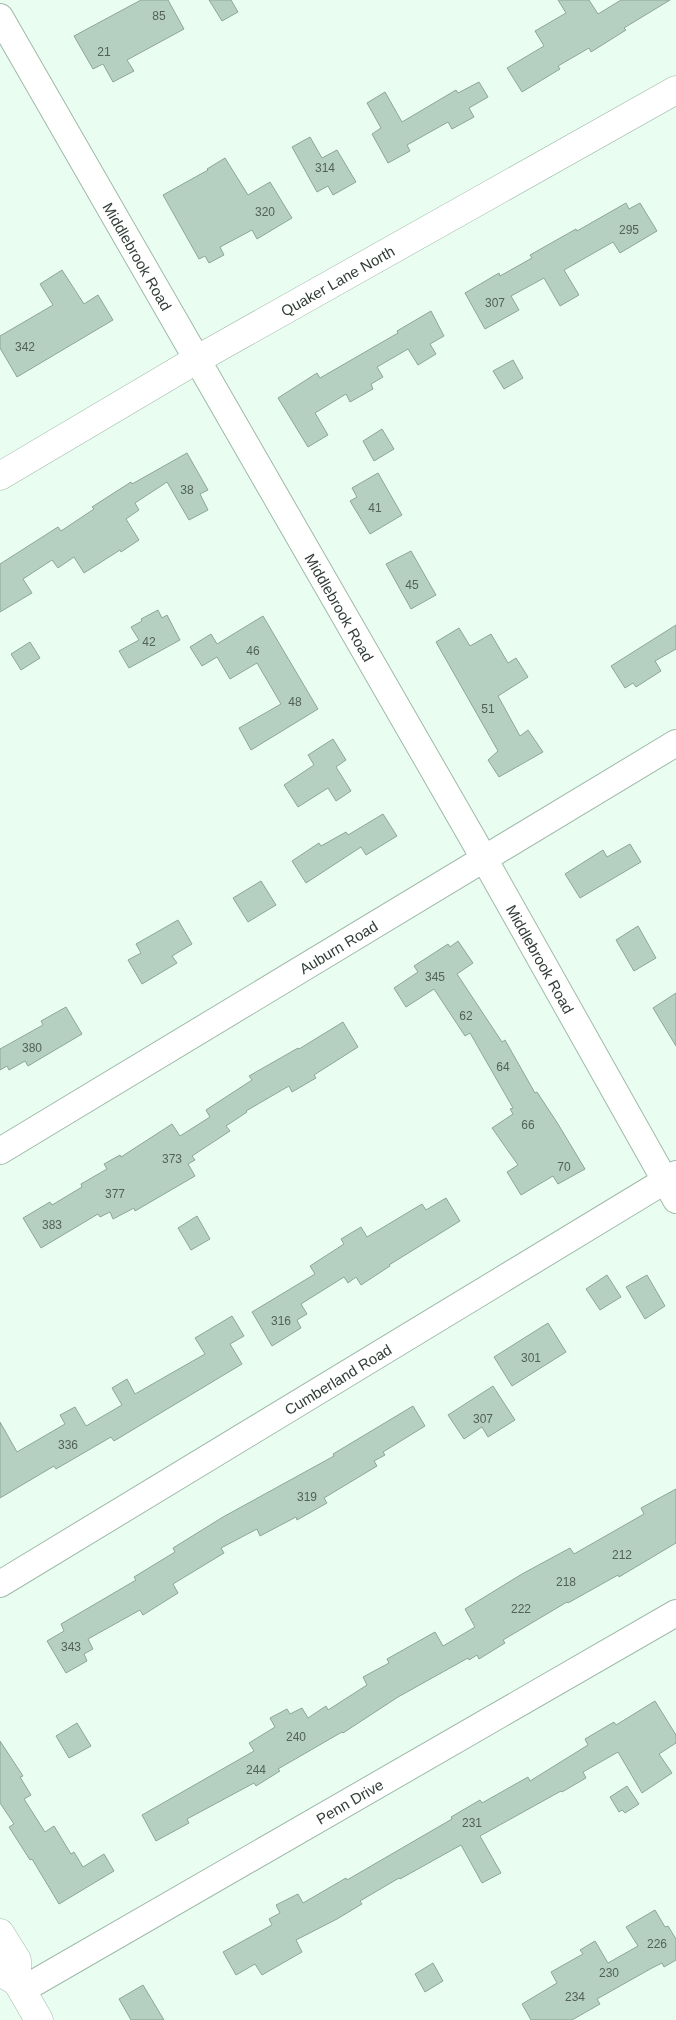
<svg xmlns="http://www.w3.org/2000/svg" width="676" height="2020" font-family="Helvetica,sans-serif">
<rect width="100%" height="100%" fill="#e9fef1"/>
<!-- building -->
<g fill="#b5d0c0" stroke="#8da797">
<path d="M141 0H168L184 29 127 60 134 71 113 82 103 64 93 69 74 36Z"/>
<path d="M209 0H231L238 12 222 21Z"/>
<path d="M558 0H589L598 14 621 0H670L624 28 626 30 591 52 589 48 558 66 560 69 522 92 507 68 544 46 535 31 566 13Z"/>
<path d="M479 82 488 97 469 108 474 117 452 129 448 122 407 145 410 151 388 163 372 134 381 128 367 103 385 92 402 122 456 90 458 93Z"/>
<path d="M310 137 322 158 337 150 356 182 333 195 328 186 317 192 292 147Z"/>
<path d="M225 158 248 195 270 182 292 218 257 239 252 230 220 247 224 255 209 263 205 256 199 259 163 195 208 170 207 169Z"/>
<path d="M626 203 629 209 640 203 657 231 620 253 613 242 564 270 579 295 560 306 544 278 511 296 519 310 485 329 465 293 499 273 500 276 532 258 530 255 576 229 577 231Z"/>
<path d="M62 270 84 304 98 295 113 320 17 377 0 348V336L53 305 40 284Z"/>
<path d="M431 311 444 336 430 344 436 354 418 365 408 349 377 367 383 377 371 384 373 389 350 402 346 394 315 413 328 435 308 447 278 398 317 373 320 378 398 333 397 331Z"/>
<path d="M513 360 523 378 504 389 493 371Z"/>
<path d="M382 429 394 449 374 461 363 441Z"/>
<path d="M187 453 208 490 200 494 208 510 189 520 167 482 135 503 139 510 126 519 139 540 121 552 120 550 84 573 74 557 58 568 52 560 23 579 32 593 0 612V564L58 527 61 531 94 509 92 507 131 482 132 484Z"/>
<path d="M378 473 402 515 370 534 350 501 357 497 352 488Z"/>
<path d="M411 551 436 595 411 609 386 564Z"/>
<path d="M158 610 162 618 167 615 180 640 129 668 119 651 139 640 131 627 142 621 141 619Z"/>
<path d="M263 616 318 709 251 750 239 728 281 704 257 663 230 679 217 657 202 666 190 647 211 634 217 644Z"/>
<path d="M676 625V649L655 661 661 671 636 687 633 683 625 688 611 666Z"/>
<path d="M459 628 470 646 491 634 508 663 516 658 528 677 498 696 520 736 528 730 543 752 499 777 488 760 498 751 436 642Z"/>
<path d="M30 642 40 658 21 670 11 654Z"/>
<path d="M333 739 346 760 336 767 351 791 336 801 328 788 298 807 284 785 314 765 308 755Z"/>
<path d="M383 814 397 836 366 855 361 847 306 883 292 861 319 843 321 846 346 832 348 835Z"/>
<path d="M630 844 641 862 580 898 565 874 603 850 607 857Z"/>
<path d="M261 881 276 905 248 922 233 898Z"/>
<path d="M178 920 192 944 172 956 177 963 142 984 128 960 141 953 136 944Z"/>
<path d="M638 926 656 958 634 971 616 940Z"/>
<path d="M458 941 473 963 457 974 502 1042 505 1040 535 1093 537 1092 558 1124 585 1169 558 1184 553 1176 521 1195 507 1172 518 1165 492 1128 513 1114 510 1109 513 1108 470 1033 465 1036 434 989 406 1007 394 988 418 972 414 966 448 944 450 947Z"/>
<path d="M676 993V1046L653 1008Z"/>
<path d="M66 1007 82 1034 28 1066 25 1061 9 1070 7 1066 0 1070V1049L43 1025 41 1021Z"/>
<path d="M343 1022 358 1047 314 1075 316 1078 292 1092 289 1086 246 1111 247 1112 226 1126 230 1131 192 1156 195 1160 188 1164 195 1176 135 1211 134 1208 113 1219 110 1212 100 1217 98 1214 41 1248 23 1218 50 1202 52 1205 82 1187 81 1184 107 1169 104 1164 120 1155 121 1157 172 1124 180 1136 210 1117 206 1110 252 1080 249 1076 298 1048 299 1049Z"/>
<path d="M446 1198 460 1221 389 1265 390 1266 361 1285 356 1277 348 1283 344 1277 301 1304 307 1314 297 1320 301 1328 272 1346 252 1312 315 1274 310 1266 344 1244 341 1239 361 1227 367 1237 422 1204 426 1210Z"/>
<path d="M197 1216 210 1239 191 1250 178 1228Z"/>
<path d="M607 1275 621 1297 600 1310 586 1289Z"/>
<path d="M647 1275 665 1306 645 1319 626 1287Z"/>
<path d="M232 1316 244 1336 230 1344 242 1364 114 1441 111 1437 56 1469 54 1466 0 1498V1422L17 1452 65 1424 60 1415 75 1407 86 1426 122 1405 112 1388 127 1379 135 1394 205 1354 195 1338Z"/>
<path d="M548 1323 566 1352 512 1386 494 1357Z"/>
<path d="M493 1386 515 1420 488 1437 482 1427 464 1439 448 1415Z"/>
<path d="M413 1406 425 1426 383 1452 385 1455 374 1461 377 1466 324 1498 327 1503 297 1520 296 1517 260 1536 257 1529 221 1548 224 1553 173 1584 178 1593 143 1615 140 1610 88 1639 93 1649 84 1654 87 1661 66 1673 47 1641 64 1631 61 1624 136 1580 134 1577 175 1552 173 1548 223 1517 334 1456 333 1454Z"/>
<path d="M676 1489V1543L619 1577 618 1575 568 1603 567 1602 503 1640 505 1643 479 1659 477 1655 469 1660 468 1658 398 1697 343 1733 342 1732 278 1769 280 1771 256 1786 254 1783 187 1819 189 1823 156 1841 142 1815 254 1751 249 1743 275 1727 270 1718 287 1709 290 1714 302 1708 308 1718 326 1706 328 1710 367 1685 363 1677 389 1663 387 1659 435 1632 443 1646 475 1627 465 1609 522 1574 570 1548 574 1554 644 1514 641 1508Z"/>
<path d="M655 1701 676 1735V1743L659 1754 672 1773 642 1793 618 1752 583 1772 586 1778 562 1792 561 1791 480 1836 501 1873 482 1883 461 1845 400 1879 399 1878 360 1901 362 1904 337 1919 296 1940 302 1952 262 1975 255 1964 236 1975 223 1952 272 1925 269 1919 280 1913 276 1905 298 1894 303 1903 346 1878 347 1880 452 1819 451 1817 480 1800 482 1803 528 1777 530 1781 588 1745 585 1739 614 1722 616 1725Z"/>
<path d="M77 1723 91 1746 69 1758 56 1736Z"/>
<path d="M0 1741 23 1776 20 1777 31 1795 24 1799 45 1832 54 1826 71 1854 74 1852 83 1867 104 1854 114 1871 59 1904 32 1859 30 1860 9 1827 14 1824 0 1803Z"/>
<path d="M627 1786 639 1804 625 1813 622 1810 619 1812 610 1797Z"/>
<path d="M655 1910 665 1927 668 1926 676 1939V1960L664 1967 662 1963 652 1968 597 1999 600 2004 572 2020H531L522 2004 557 1983 551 1972 583 1954 580 1950 595 1941 608 1963 638 1946 626 1927Z"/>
<path d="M433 1963 443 1981 425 1992 415 1974Z"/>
<path d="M143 1985 164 2020H131L119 1999Z"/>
</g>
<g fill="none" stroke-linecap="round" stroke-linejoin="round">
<defs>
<g id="street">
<path id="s1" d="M0 17 473 839 676 1200"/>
<path id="s2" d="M0 1151 676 743"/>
<path id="s3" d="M0 1584 676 1174"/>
<path id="s4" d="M22 1990 676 1613"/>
</g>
<g id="secondary">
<path id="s5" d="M0 476 196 360 676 90"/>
<path d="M0 1933 17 1960V1982"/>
<path d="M0 1972 17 1982 39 2020"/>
</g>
</defs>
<!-- street casing -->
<use href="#street" stroke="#9fb9aa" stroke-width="28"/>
<!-- secondary casing -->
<use href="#secondary" stroke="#9fb9aa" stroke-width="29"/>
<!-- street -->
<use href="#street" stroke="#fff" stroke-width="26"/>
<!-- secondary -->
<use href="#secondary" stroke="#fff" stroke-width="28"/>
</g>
<g text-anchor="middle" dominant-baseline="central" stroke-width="4" stroke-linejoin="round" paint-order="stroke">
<!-- number labels -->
<g font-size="12" fill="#536258">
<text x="159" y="16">85</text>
<text x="104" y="52">21</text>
<text x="325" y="168">314</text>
<text x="265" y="212">320</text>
<text x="629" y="230">295</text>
<text x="495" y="303">307</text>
<text x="25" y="347">342</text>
<text x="187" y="490">38</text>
<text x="375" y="508">41</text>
<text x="412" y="585">45</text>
<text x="149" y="642">42</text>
<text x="253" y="651">46</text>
<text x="295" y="702">48</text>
<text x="488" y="709">51</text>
<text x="435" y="977">345</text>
<text x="466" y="1016">62</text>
<text x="32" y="1048">380</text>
<text x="503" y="1067">64</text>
<text x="528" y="1125">66</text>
<text x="172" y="1159">373</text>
<text x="564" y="1167">70</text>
<text x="115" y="1194">377</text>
<text x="52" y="1225">383</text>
<text x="281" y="1321">316</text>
<text x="531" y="1358">301</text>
<text x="483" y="1419">307</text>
<text x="68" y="1445">336</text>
<text x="307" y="1497">319</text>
<text x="622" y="1555">212</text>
<text x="566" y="1582">218</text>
<text x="521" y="1609">222</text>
<text x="71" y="1647">343</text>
<text x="296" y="1737">240</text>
<text x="256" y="1770">244</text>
<text x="472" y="1823">231</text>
<text x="657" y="1944">226</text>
<text x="609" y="1973">230</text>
<text x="575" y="1997">234</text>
</g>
<!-- street labels -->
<g font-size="15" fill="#323d36" stroke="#fff">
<text stroke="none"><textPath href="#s1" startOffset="276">Middlebrook Road</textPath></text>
<text stroke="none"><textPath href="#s5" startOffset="390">Quaker Lane North</textPath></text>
<text stroke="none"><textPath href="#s1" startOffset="681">Middlebrook Road</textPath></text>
<text stroke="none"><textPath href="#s2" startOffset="395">Auburn Road</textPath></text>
<text stroke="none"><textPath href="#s1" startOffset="1086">Middlebrook Road</textPath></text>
<text stroke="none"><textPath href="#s3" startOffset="395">Cumberland Road</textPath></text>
<text stroke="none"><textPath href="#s4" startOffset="378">Penn Drive</textPath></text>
</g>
</g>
</svg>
